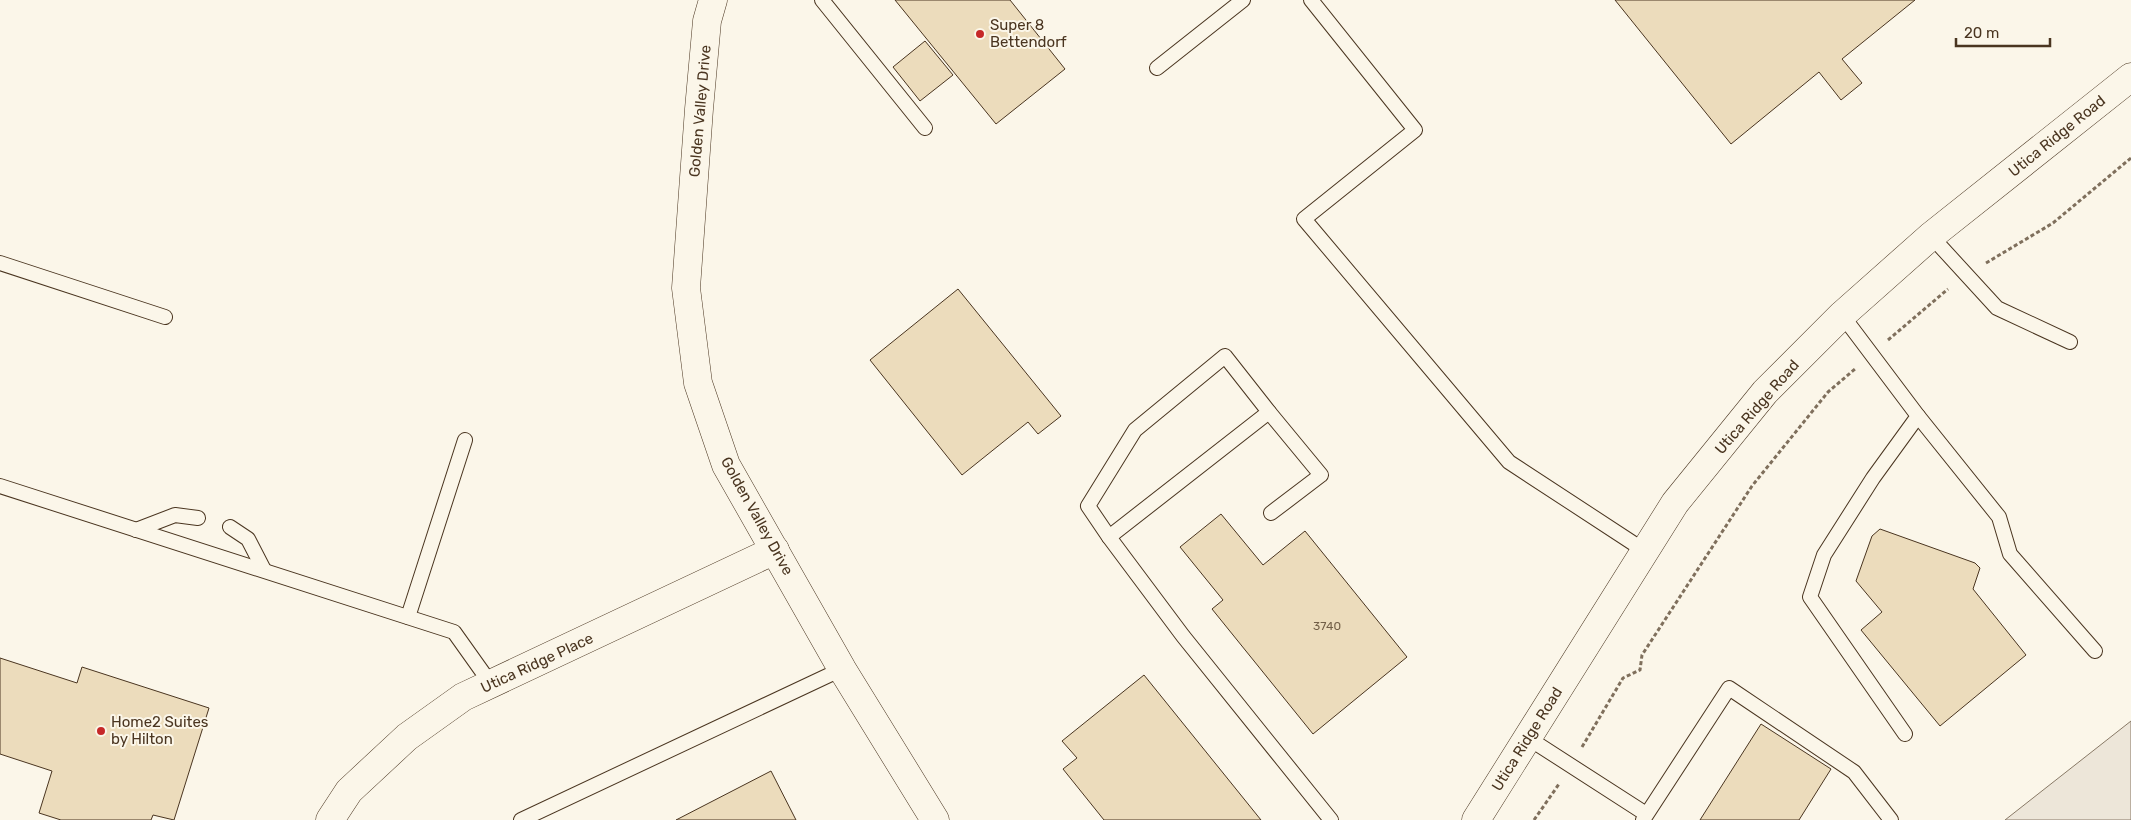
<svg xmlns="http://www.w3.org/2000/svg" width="2131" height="820" font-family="Rubik,sans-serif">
<rect width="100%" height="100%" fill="#fbf6e9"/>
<!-- green -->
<path fill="#ede6d9" stroke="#887966" d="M2131 721V820H2005Z"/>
<!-- building -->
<g fill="#ecdcbc" stroke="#4a3520">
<path d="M895 0H1010L1065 69 996 124Z"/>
<path d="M1615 0H1915L1842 59 1862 83 1841 100 1819 72 1731 144Z"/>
<path d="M925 41 953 75 920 101 893 67Z"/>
<path d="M958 289 1061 416 1038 434 1028 422 962 475 870 360Z"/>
<path d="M1221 514 1263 565 1305 531 1407 657 1313 734 1212 609 1223 600 1180 547Z"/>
<path d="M1880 529 1975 563 1980 568 1973 589 2026 655 1940 726 1861 630 1882 612 1856 581 1872 536Z"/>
<path d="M0 658 77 683 82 667 209 708 174 820 153 815 151 820H61L39 813 52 771 0 754Z"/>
<path d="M1144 675 1261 820H1104L1063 769 1077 758 1062 741Z"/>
<path d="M1761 724 1831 769 1799 820H1700Z"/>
<path d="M771 771 796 820H676Z"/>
</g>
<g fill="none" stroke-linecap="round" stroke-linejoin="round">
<defs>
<g id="lane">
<path d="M822 0 925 128"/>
<path d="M1311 0 1415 130 1304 219 1509 462 1645 551"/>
<path d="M1157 68 1243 0"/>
<path d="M1931 236 1997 308 2070 342"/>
<path d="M0 263 165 317"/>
<path d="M1842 315 1918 416 1873 478 1824 555 1810 597 1905 734"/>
<path d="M1225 356 1269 412 1109 537 1088 506 1135 430Z"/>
<path d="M1269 412 1321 475 1271 513"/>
<path d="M1918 416 1999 517 2010 554 2095 651"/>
<path d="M0 486 454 632 491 684"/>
<path d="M230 527 248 539 264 570"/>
<path d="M136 530 175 515 198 518"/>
<path d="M1109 537 1183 636 1331 820"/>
<path d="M408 617 465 440"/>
<path d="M1528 738 1646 814"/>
<path d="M521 820 842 669"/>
<path d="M1643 820 1729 688 1854 772 1891 820"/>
</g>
<g id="street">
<path d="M713 0 707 21 699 109 686 288 698 383 726 465 842 669 935 820"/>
<path d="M330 820 349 791 407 737 463 697 775 550"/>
</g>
<path id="secondary" d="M1476 820 1675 503 1765 392 1842 315 1931 236 2131 77"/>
</defs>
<!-- lane casing -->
<use href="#lane" stroke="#4a3520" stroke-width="16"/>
<!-- street casing -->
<use href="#street" stroke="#4a3520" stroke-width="29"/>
<!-- secondary casing -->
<use href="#secondary" stroke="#4a3520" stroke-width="29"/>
<!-- path -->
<g stroke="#7f6f5c" stroke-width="3" stroke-dasharray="4 2.5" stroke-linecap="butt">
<path d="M1986 263 2053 223 2131 158"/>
<path d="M1888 340 1948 289"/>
<path d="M1582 747 1623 678 1640 670 1642 655 1752 486 1828 392 1855 369"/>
<path d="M1534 820 1559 784"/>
</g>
<!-- lane -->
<use href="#lane" stroke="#fbf6e9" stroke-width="14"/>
<!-- street -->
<use href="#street" stroke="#fbf6e9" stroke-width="28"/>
<!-- secondary -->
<use href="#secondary" stroke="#fbf6e9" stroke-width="28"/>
</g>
<!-- markers -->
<g fill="#c62828" stroke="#fbf6e9" stroke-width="2">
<circle cx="980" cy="34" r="5"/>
<circle cx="101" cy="731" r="5"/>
</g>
<g text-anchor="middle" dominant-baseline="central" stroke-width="4" stroke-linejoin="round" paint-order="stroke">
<!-- number labels -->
<g font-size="12" fill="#725f47">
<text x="1327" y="626">3740</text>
</g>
<!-- poi labels -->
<g font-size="15" fill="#4a3520" stroke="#fbf6e9" text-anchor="start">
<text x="990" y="25">Super 8<tspan x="990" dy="17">Bettendorf</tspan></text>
<text x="111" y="722">Home2 Suites<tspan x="111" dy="17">by Hilton</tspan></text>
</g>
<!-- street labels -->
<g font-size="15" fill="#4a3520" stroke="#fbf6e9">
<text transform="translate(700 111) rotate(-85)">Golden Valley Drive</text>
<text transform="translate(2057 136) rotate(-39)">Utica Ridge Road</text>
<text transform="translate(1757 407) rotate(-49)">Utica Ridge Road</text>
<text transform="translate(757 516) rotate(61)">Golden Valley Drive</text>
<text transform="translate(537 663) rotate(-25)">Utica Ridge Place</text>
<text transform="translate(1527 739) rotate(-58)">Utica Ridge Road</text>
</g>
</g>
<!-- scale -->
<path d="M1956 38v8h94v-8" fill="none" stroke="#4a3520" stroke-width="2.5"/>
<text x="1964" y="38" font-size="15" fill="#4a3520" stroke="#fbf6e9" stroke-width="4" paint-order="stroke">20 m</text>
</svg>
